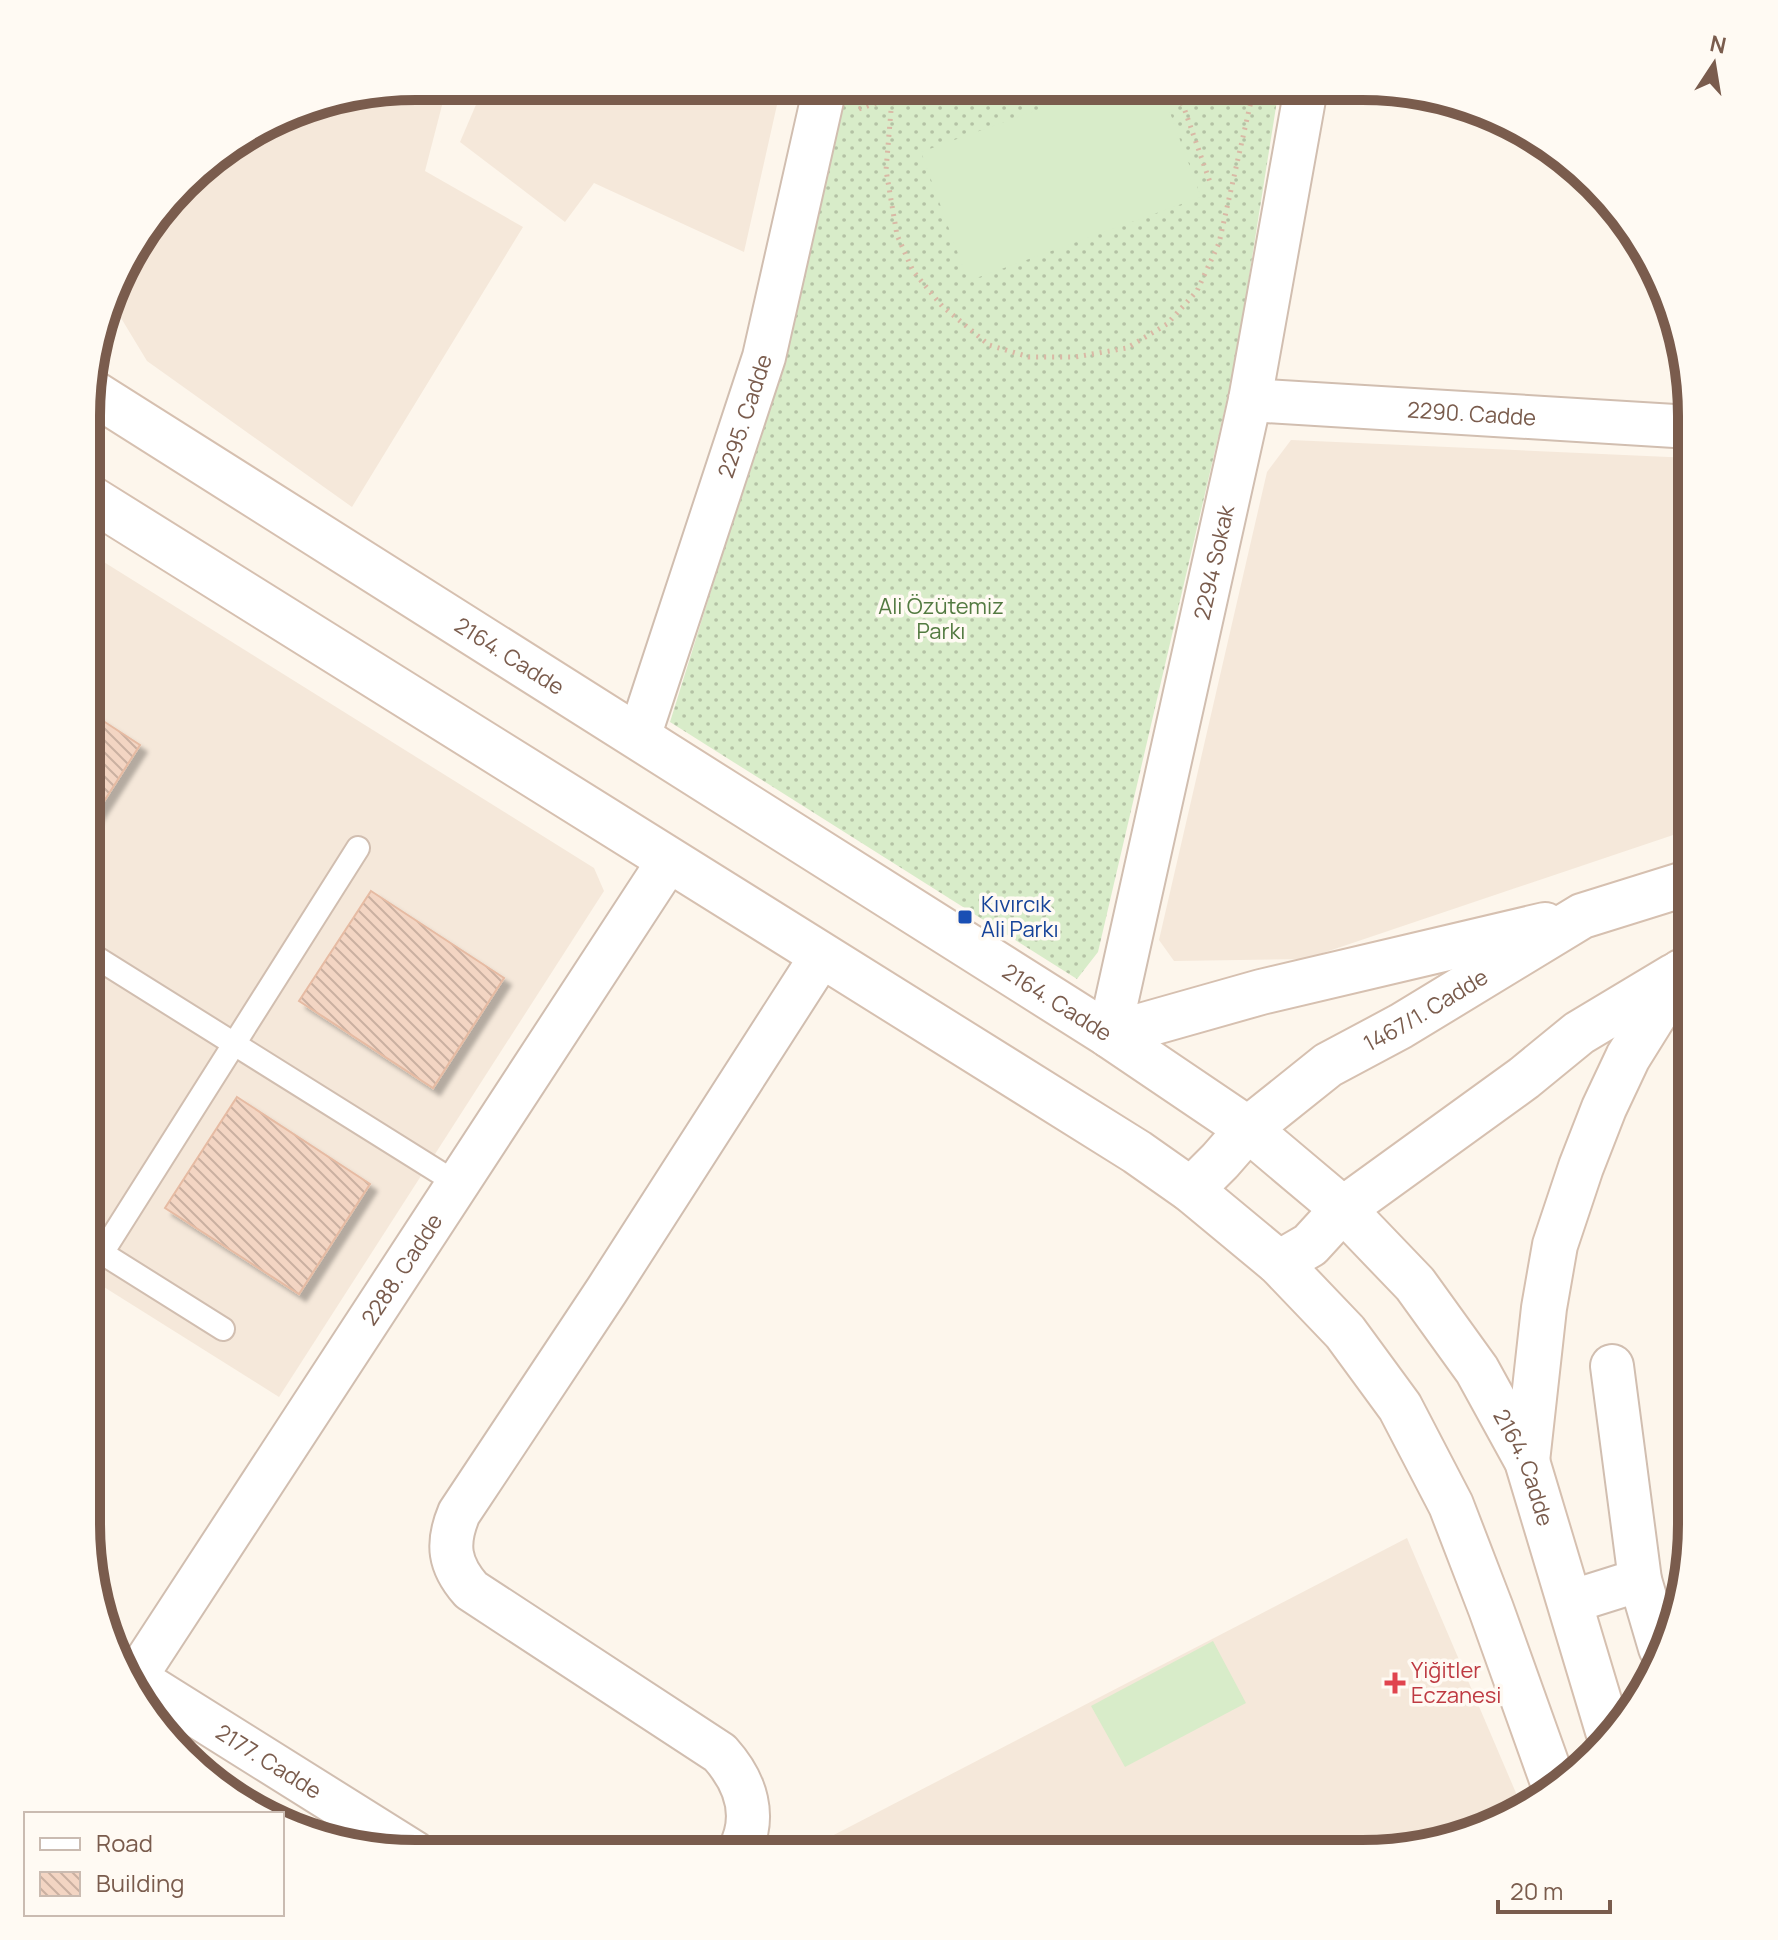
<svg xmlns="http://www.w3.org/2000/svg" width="1778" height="1940" font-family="Manrope,sans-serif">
<defs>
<pattern id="grass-dots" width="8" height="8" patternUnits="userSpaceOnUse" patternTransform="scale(2)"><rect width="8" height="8" fill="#d8ecc9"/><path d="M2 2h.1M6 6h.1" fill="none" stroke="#b4c2a5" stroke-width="1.8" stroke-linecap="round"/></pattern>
<pattern id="building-back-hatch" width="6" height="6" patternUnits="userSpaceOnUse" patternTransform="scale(2)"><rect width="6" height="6" fill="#f3d5c3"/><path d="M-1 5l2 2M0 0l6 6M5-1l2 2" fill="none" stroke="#cab0a1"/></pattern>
<filter id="shadow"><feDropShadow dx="7" dy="7" stdDeviation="2" flood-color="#0004"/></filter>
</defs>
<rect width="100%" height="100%" fill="#fdf6ec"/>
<!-- residential -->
<g fill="#f5e8da">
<path d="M416 86H447L425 171 523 227 352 507 147 361 121 318 138 241 199 167 309 104Z"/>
<path d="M484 86 781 87 744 252 594 183 565 222 460 142Z"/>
<path d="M1291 440 1691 458V829L1305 959 1174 961 1159 940 1267 472Z"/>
<path d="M91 554 594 868 604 891 279 1397 88 1277Z"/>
<path d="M1407 1538 1519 1800 1522 1810 1468 1837 1383 1853H799Z"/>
<path d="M182 1746 312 1828 282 1819V1814H265L250 1810Z"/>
</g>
<!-- grass -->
<path fill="url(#grass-dots)" d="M848 87 1279 88 1235 365 1098 952 1077 979 670 722 788 344Z"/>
<!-- garden -->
<g fill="#d8ecc9">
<path d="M1099 88H1161L1201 197 968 281 921 152Z"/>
<path d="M1213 1641 1246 1703 1125 1767 1091 1706Z"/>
</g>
<!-- building -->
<g fill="url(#building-back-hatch)" stroke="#e6bba3" stroke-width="2" filter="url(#shadow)">
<path d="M91 713 140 745 90 823Z"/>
<path d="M371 891 504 978 433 1088 299 1001Z"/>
<path d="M237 1097 370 1184 299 1294 165 1208Z"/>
</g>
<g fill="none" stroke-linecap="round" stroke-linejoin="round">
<defs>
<g id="lane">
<path d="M89 953 458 1184"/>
<path d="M223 1329 102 1253 358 848"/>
</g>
<g id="street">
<path id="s1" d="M1250 400 1691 427"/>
<path id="s2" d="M639 737 764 357 825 87"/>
<path id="s3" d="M1109 1035 1250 400 1306 88"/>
<path d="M1612 1366 1640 1580 1660 1648"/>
<path d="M1570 1602 1640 1580"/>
<path id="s4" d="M123 1670 415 1853"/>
<path id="s5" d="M135 1678 669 860"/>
<path d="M738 1853C758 1817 746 1782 720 1753L471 1590C449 1565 446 1544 459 1513L607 1290 822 955"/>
</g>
<g id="secondary">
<path id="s6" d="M92 392 1109 1035 1248 1129 1343 1209 1415 1284 1477 1370 1527 1461 1608 1731"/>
<path d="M92 499 1137 1152 1191 1190 1279 1263 1345 1332 1400 1407 1451 1505 1491 1609 1555 1788"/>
<path d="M1109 1035 1261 992 1545 925"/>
<path id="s7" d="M1191 1190 1220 1161 1248 1129 1328 1065 1401 1026 1582 916 1691 882"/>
<path d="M1279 1263 1310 1245 1343 1209 1524 1078 1579 1033 1674 976"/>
<path d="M1527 1461 1544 1308 1555 1245 1581 1167 1604 1108 1628 1057 1681 972"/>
</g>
</defs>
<!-- lane casing -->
<use href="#lane" stroke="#d1beb0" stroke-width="26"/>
<!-- street casing -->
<use href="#street" stroke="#d1beb0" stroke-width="46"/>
<!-- secondary casing -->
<use href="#secondary" stroke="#d6c0b0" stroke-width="48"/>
<!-- path -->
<g stroke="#d9b8a5" stroke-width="5" stroke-dasharray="2 6" stroke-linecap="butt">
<path d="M893 87 886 170 897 235 913 271 942 306 989 345 1029 357H1075L1127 348 1167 324 1197 291 1219 243 1254 88"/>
<path d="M1177 88 1211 185"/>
<path d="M859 109 921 87"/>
</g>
<!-- lane -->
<use href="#lane" stroke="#fff" stroke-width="22"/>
<!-- street -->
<use href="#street" stroke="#fff" stroke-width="42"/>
<!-- secondary -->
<use href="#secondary" stroke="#fff" stroke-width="44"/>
</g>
<!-- markers -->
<rect fill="#1a4fb4" stroke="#fffaf3" stroke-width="3" x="957" y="909" width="16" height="16" rx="4"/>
<path fill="#e0444e" stroke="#fffaf3" stroke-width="3" d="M1391 1671h8v8h8v8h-8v8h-8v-8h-8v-8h8z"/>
<g text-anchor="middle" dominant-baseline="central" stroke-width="7" stroke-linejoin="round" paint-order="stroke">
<!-- street labels -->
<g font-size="22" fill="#7a5c4d" stroke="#fffaf3">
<text stroke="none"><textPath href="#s1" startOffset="222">2290. Cadde</textPath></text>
<text stroke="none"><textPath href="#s2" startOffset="338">2295. Cadde</textPath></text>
<text stroke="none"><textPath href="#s3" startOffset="484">2294 Sokak</textPath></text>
<text stroke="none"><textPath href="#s6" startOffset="494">2164. Cadde</textPath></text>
<text stroke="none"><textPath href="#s6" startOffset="1142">2164. Cadde</textPath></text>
<text stroke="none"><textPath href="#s7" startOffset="298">1467/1. Cadde</textPath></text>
<text stroke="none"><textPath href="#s5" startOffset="488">2288. Cadde</textPath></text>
<text stroke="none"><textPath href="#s6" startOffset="1814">2164. Cadde</textPath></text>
<text stroke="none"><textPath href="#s4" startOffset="172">2177. Cadde</textPath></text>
</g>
<!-- park labels -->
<g font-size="22" fill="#537a41" stroke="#fffaf3">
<text x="941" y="606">Ali Özütemiz<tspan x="941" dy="25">Parkı</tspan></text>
</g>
<!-- transit labels -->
<g font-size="22" fill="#164399" stroke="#fffaf3" text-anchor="start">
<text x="981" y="904">Kıvırcık<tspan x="981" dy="25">Ali Parkı</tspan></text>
</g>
<!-- health labels -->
<g font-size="22" fill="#be3a42" stroke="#fffaf3" text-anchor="start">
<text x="1411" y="1670">Yiğitler<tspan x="1411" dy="25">Eczanesi</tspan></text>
</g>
</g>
<!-- crop -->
<path d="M0 0H1778V1940H0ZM416 100H1362A316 316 0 0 1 1678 416V1524A316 316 0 0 1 1362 1840H416A316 316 0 0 1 100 1524V416A316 316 0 0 1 416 100Z" fill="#fffaf3" fill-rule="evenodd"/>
<path fill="none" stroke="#7a5c4d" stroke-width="10" d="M416 100H1362A316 316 0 0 1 1678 416V1524A316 316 0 0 1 1362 1840H416A316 316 0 0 1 100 1524V416A316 316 0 0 1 416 100Z"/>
<!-- legend -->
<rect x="24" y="1812" width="260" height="104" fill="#fffaf3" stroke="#cabbb1" stroke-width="2"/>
<rect x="40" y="1838" width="40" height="12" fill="#ffffff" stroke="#cabbb1" stroke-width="2"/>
<text x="96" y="1852" font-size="24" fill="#7a5c4d">Road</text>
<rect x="40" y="1872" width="40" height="24" fill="url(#building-back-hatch)" stroke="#cabbb1" stroke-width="2"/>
<text x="96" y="1892" font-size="24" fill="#7a5c4d">Building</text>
<!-- north arrow -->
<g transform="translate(1714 64) rotate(12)" stroke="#fffaf3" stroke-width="6" paint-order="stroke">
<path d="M0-6L14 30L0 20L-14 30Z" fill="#7a5c4d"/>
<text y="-12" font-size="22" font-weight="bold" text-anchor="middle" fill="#7a5c4d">N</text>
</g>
<!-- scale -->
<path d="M1498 1900v12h112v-12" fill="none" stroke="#7a5c4d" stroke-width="4"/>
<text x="1510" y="1900" font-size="24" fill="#7a5c4d" stroke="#fffaf3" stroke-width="6" paint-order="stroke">20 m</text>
</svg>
